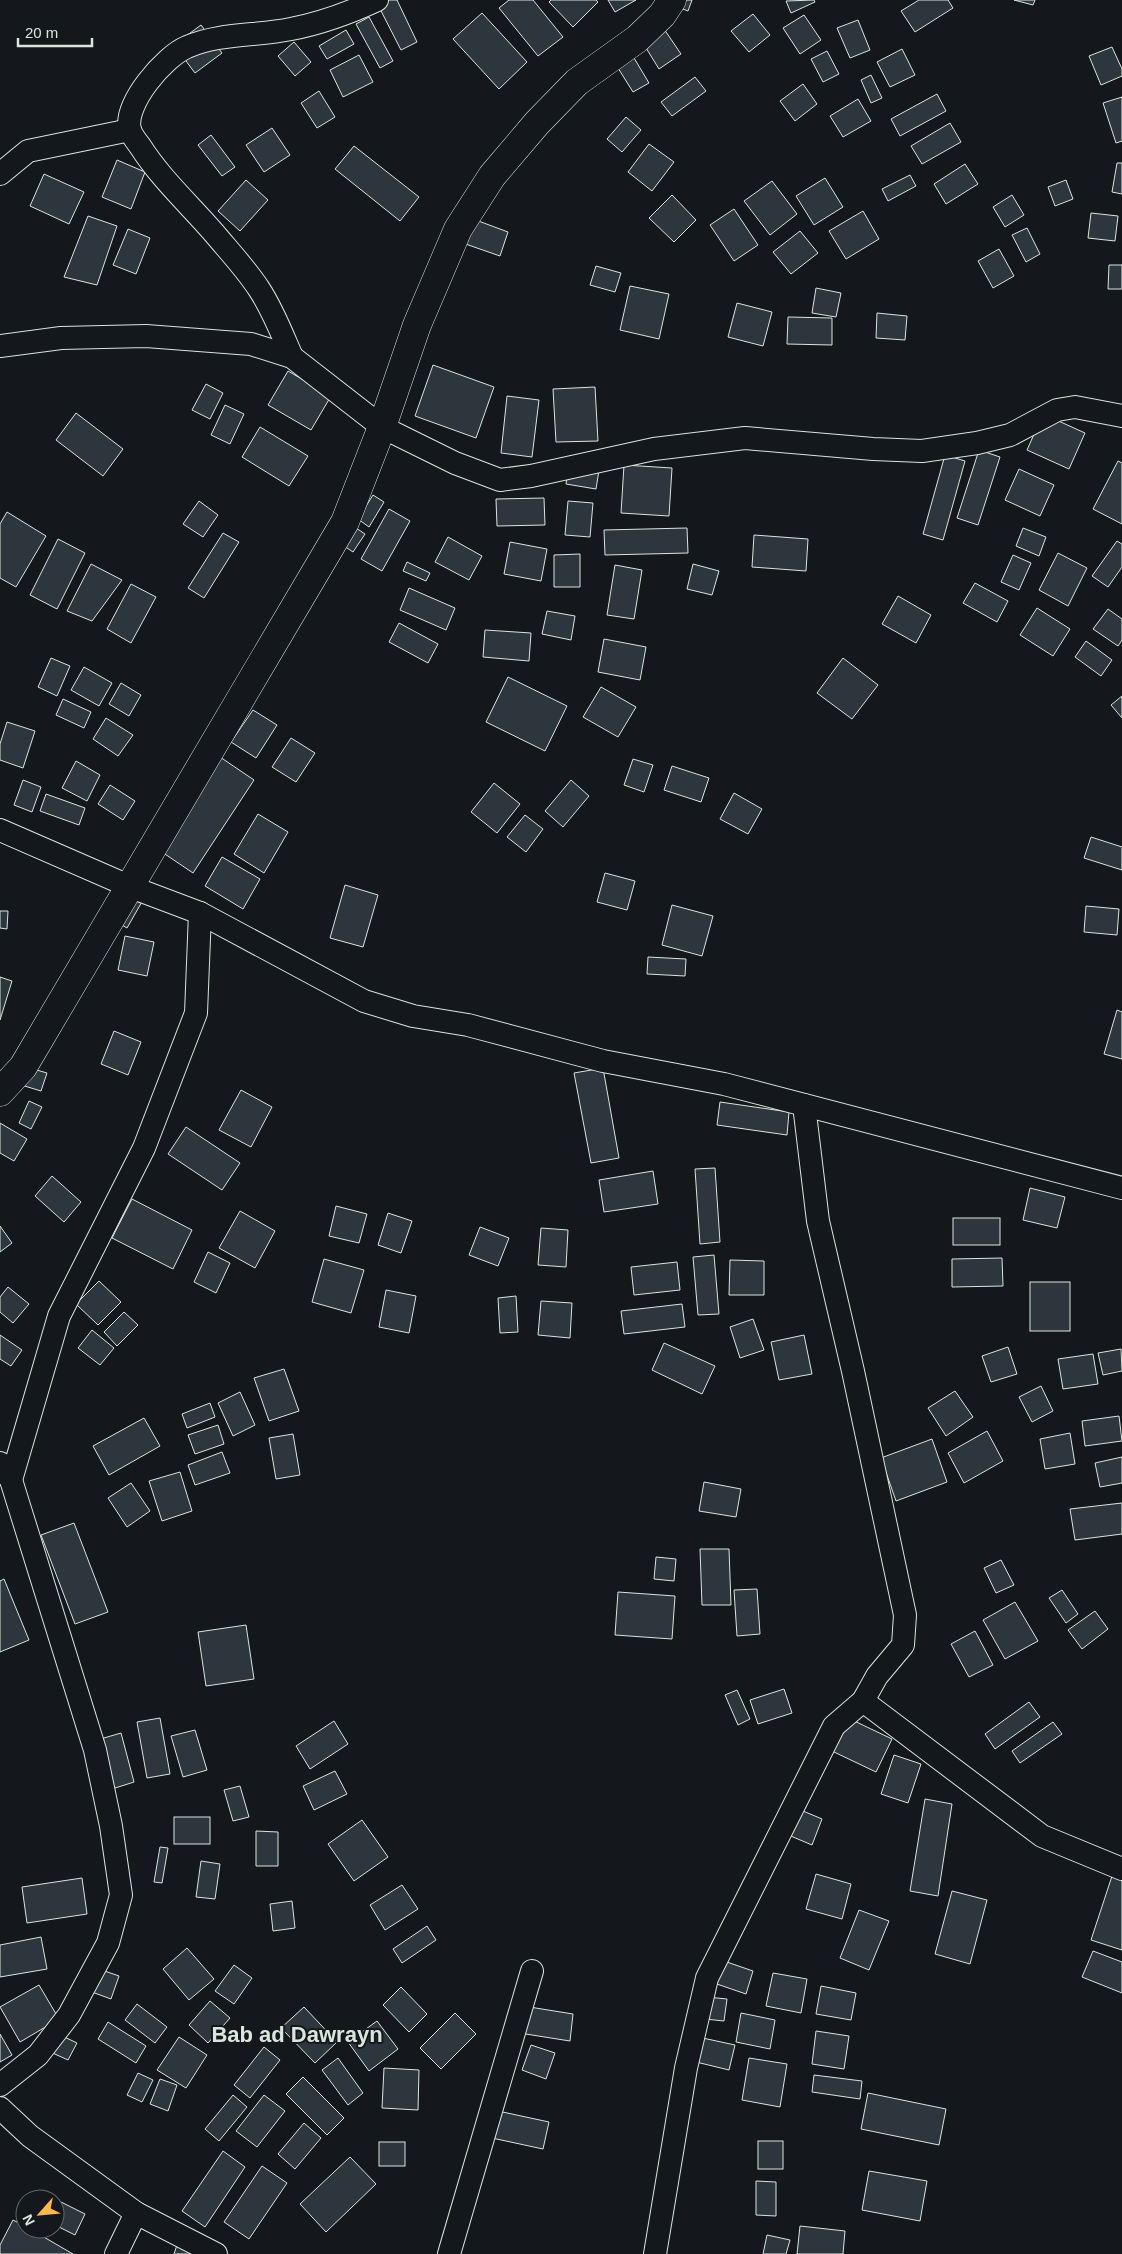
<svg xmlns="http://www.w3.org/2000/svg" width="1122" height="2254" font-family="Helvetica,sans-serif">
<rect width="100%" height="100%" fill="#14181c"/>
<!-- building -->
<g fill="#2c363c" stroke="#d8e6dc">
<path d="M388 0H397L417 42 401 50 378 5Z"/>
<path d="M509 0H533L563 37 538 56 499 8Z"/>
<path d="M551 0H596L598 2 573 27 549 2Z"/>
<path d="M608 0H636L615 12Z"/>
<path d="M678 0H692L688 11 675 6Z"/>
<path d="M814 0 815 2 791 13 786 1Z"/>
<path d="M919 0H948L953 8 915 32 901 11Z"/>
<path d="M1014 0H1035L1033 5Z"/>
<path d="M482 13 527 62 499 89 453 39Z"/>
<path d="M753 14 770 35 749 52 731 31Z"/>
<path d="M804 15 821 40 800 54 783 28Z"/>
<path d="M369 17 393 61 380 68 356 24Z"/>
<path d="M858 20 870 50 850 58 837 28Z"/>
<path d="M201 25 222 53 195 73 174 45Z"/>
<path d="M664 29 681 54 659 69 643 43Z"/>
<path d="M346 30 354 44 327 59 319 46Z"/>
<path d="M294 42 311 62 295 76 278 56Z"/>
<path d="M1112 47 1122 69V76L1101 85 1089 56Z"/>
<path d="M902 49 915 75 890 87 877 62Z"/>
<path d="M827 51 839 74 823 82 811 59Z"/>
<path d="M359 55 373 82 343 97 330 70Z"/>
<path d="M634 58 649 83 633 92 618 68Z"/>
<path d="M871 75 882 98 871 103 861 80Z"/>
<path d="M695 77 706 91 672 116 661 102Z"/>
<path d="M803 84 817 104 795 121 780 101Z"/>
<path d="M319 91 335 117 317 128 301 103Z"/>
<path d="M937 94 946 111 900 136 891 119Z"/>
<path d="M1122 97V141L1116 143 1103 103Z"/>
<path d="M858 99 871 121 843 137 830 116Z"/>
<path d="M626 117 641 130 622 152 607 139Z"/>
<path d="M950 123 961 142 922 164 911 146Z"/>
<path d="M272 128 290 155 264 172 246 145Z"/>
<path d="M211 135 235 167 222 176 198 145Z"/>
<path d="M649 144 674 162 652 191 628 172Z"/>
<path d="M354 146 419 197 400 221 335 169Z"/>
<path d="M117 160 145 172 131 209 102 197Z"/>
<path d="M1117 163H1122V194L1112 192Z"/>
<path d="M965 164 978 184 946 204 934 184Z"/>
<path d="M44 174 84 192 69 224 30 206Z"/>
<path d="M910 175 916 186 888 201 882 189Z"/>
<path d="M825 178 843 207 814 225 796 196Z"/>
<path d="M246 180 268 200 240 231 218 211Z"/>
<path d="M1066 180 1073 199 1055 206 1048 187Z"/>
<path d="M772 181 797 214 770 235 744 201Z"/>
<path d="M672 195 696 220 674 242 649 218Z"/>
<path d="M1012 195 1024 215 1005 227 993 207Z"/>
<path d="M734 209 758 245 734 261 710 225Z"/>
<path d="M863 211 879 239 846 259 829 231Z"/>
<path d="M1091 213 1118 216 1115 241 1088 238Z"/>
<path d="M88 216 117 226 97 285 64 277Z"/>
<path d="M465 216 508 232 500 256 457 241Z"/>
<path d="M1027 228 1040 254 1026 262 1012 235Z"/>
<path d="M128 229 150 238 136 274 113 265Z"/>
<path d="M800 231 818 253 791 274 773 252Z"/>
<path d="M999 249 1014 276 993 288 978 261Z"/>
<path d="M1109 265H1122V289H1108Z"/>
<path d="M596 266 621 273 615 292 590 285Z"/>
<path d="M630 286 669 294 659 339 620 330Z"/>
<path d="M816 288 841 293 836 317 812 313Z"/>
<path d="M737 303 772 312 763 346 728 337Z"/>
<path d="M877 313 907 316 905 340 876 338Z"/>
<path d="M788 317 832 318V345L787 344Z"/>
<path d="M433 365 494 387 476 438 415 416Z"/>
<path d="M288 371 331 396 311 430 268 405Z"/>
<path d="M206 384 223 393 210 419 192 410Z"/>
<path d="M595 387 598 441 556 442 553 389Z"/>
<path d="M507 396 539 400 532 457 501 453Z"/>
<path d="M225 405 244 414 230 444 211 435Z"/>
<path d="M76 413 123 449 103 476 56 440Z"/>
<path d="M1043 414 1085 433 1069 469 1027 450Z"/>
<path d="M260 427 308 456 289 486 242 457Z"/>
<path d="M979 450 1000 457 978 525 957 518Z"/>
<path d="M945 455 965 461 943 540 923 534Z"/>
<path d="M570 459 600 464 596 489 566 484Z"/>
<path d="M1118 461 1122 463V524L1093 509Z"/>
<path d="M624 465 672 468 669 516 621 513Z"/>
<path d="M1019 469 1054 485 1040 516 1005 500Z"/>
<path d="M373 495 384 502 369 527 358 519Z"/>
<path d="M544 498 545 525 497 526 496 499Z"/>
<path d="M199 501 218 515 203 537 183 524Z"/>
<path d="M568 501 593 503 590 537 565 535Z"/>
<path d="M389 509 410 521 382 571 361 559Z"/>
<path d="M7 512 46 536 16 587 0 578V524Z"/>
<path d="M356 528 365 534 353 552 344 546Z"/>
<path d="M687 528 688 553 605 555 604 530Z"/>
<path d="M1023 528 1046 537 1039 556 1016 546Z"/>
<path d="M223 533 239 542 204 598 188 588Z"/>
<path d="M754 535 808 539 806 571 752 567Z"/>
<path d="M448 537 482 556 469 580 435 562Z"/>
<path d="M58 539 85 553 57 609 30 595Z"/>
<path d="M1117 541 1122 544V567L1108 587 1092 576Z"/>
<path d="M510 542 547 549 541 581 504 574Z"/>
<path d="M1058 553 1087 568 1068 606 1039 590Z"/>
<path d="M580 554V587H554V555Z"/>
<path d="M1013 555 1031 563 1019 590 1001 582Z"/>
<path d="M407 562 430 573 426 581 403 571Z"/>
<path d="M91 564 122 580 92 621 67 611Z"/>
<path d="M693 564 719 571 712 595 687 589Z"/>
<path d="M615 565 642 570 634 619 607 615Z"/>
<path d="M975 583 1008 601 997 622 963 603Z"/>
<path d="M131 584 156 597 131 643 107 629Z"/>
<path d="M409 588 455 608 446 630 400 610Z"/>
<path d="M898 596 931 615 916 643 882 624Z"/>
<path d="M1037 608 1070 629 1053 656 1020 635Z"/>
<path d="M1108 609 1122 619V640L1118 646 1093 629Z"/>
<path d="M547 611 575 616 571 640 542 634Z"/>
<path d="M399 623 438 644 428 663 389 642Z"/>
<path d="M485 630 531 633 529 661 483 657Z"/>
<path d="M604 639 646 647 640 680 598 672Z"/>
<path d="M1086 641 1112 660 1101 676 1075 657Z"/>
<path d="M51 658 70 666 57 696 38 687Z"/>
<path d="M843 658 878 685 852 719 817 693Z"/>
<path d="M84 667 112 683 99 706 71 690Z"/>
<path d="M508 677 567 706 545 751 486 722Z"/>
<path d="M121 683 141 695 129 716 109 704Z"/>
<path d="M601 687 636 707 618 737 583 717Z"/>
<path d="M1122 696V718L1111 705Z"/>
<path d="M63 699 91 712 84 728 56 715Z"/>
<path d="M253 710 277 725 256 758 231 742Z"/>
<path d="M106 718 133 735 118 756 93 739Z"/>
<path d="M7 722 35 731 23 768 0 760V744Z"/>
<path d="M291 738 315 753 296 782 272 767Z"/>
<path d="M220 757 254 780 193 873 159 850Z"/>
<path d="M633 759 653 765 644 792 624 785Z"/>
<path d="M76 761 100 775 87 801 62 788Z"/>
<path d="M672 766 709 778 701 802 664 790Z"/>
<path d="M23 780 41 787 32 812 14 805Z"/>
<path d="M571 780 589 796 563 827 545 811Z"/>
<path d="M494 783 520 804 497 833 471 812Z"/>
<path d="M110 785 135 801 123 820 98 804Z"/>
<path d="M734 793 762 809 748 834 720 819Z"/>
<path d="M46 794 85 808 79 825 40 811Z"/>
<path d="M258 814 288 832 264 873 234 854Z"/>
<path d="M525 815 543 829 526 852 507 837Z"/>
<path d="M1091 837 1122 847V870L1084 858Z"/>
<path d="M222 857 260 879 243 909 205 886Z"/>
<path d="M605 873 635 881 627 910 597 902Z"/>
<path d="M345 885 378 895 363 947 330 938Z"/>
<path d="M125 890 143 900 127 928 110 918Z"/>
<path d="M672 905 713 916 702 956 662 945Z"/>
<path d="M1086 906 1119 909 1117 935 1084 932Z"/>
<path d="M0 911H8L7 929 0 928Z"/>
<path d="M125 936 154 942 147 976 118 970Z"/>
<path d="M648 957 686 959 685 976 647 974Z"/>
<path d="M0 977 12 981 0 1020Z"/>
<path d="M1117 1010 1122 1012V1059L1104 1054Z"/>
<path d="M114 1031 141 1042 128 1075 101 1064Z"/>
<path d="M23 1066 47 1073 41 1091 18 1084Z"/>
<path d="M603 1068 619 1158 591 1163 574 1073Z"/>
<path d="M241 1090 272 1107 251 1147 219 1130Z"/>
<path d="M29 1101 42 1107 31 1129 19 1123Z"/>
<path d="M720 1102 789 1112 787 1135 717 1125Z"/>
<path d="M0 1123 27 1139 14 1161 0 1153Z"/>
<path d="M186 1127 240 1163 222 1190 168 1154Z"/>
<path d="M715 1168 720 1242 700 1244 695 1169Z"/>
<path d="M653 1171 658 1204 604 1212 599 1180Z"/>
<path d="M52 1176 81 1202 64 1222 35 1196Z"/>
<path d="M1030 1188 1065 1197 1057 1228 1023 1220Z"/>
<path d="M132 1199 192 1230 173 1269 112 1238Z"/>
<path d="M336 1206 367 1214 359 1243 329 1236Z"/>
<path d="M240 1211 275 1231 255 1268 219 1248Z"/>
<path d="M388 1213 412 1221 401 1253 378 1245Z"/>
<rect x="953" y="1218" width="47" height="27"/>
<path d="M0 1226 12 1243 0 1252Z"/>
<path d="M480 1227 509 1238 498 1266 469 1255Z"/>
<path d="M541 1228 568 1230 566 1267 538 1265Z"/>
<path d="M208 1252 230 1263 216 1293 194 1282Z"/>
<path d="M714 1255 719 1314 698 1315 693 1257Z"/>
<path d="M1002 1258 1003 1286 952 1287V1259Z"/>
<path d="M324 1259 364 1270 351 1313 312 1302Z"/>
<path d="M730 1260 764 1261V1295H729Z"/>
<path d="M677 1262 680 1290 634 1295 631 1267Z"/>
<path d="M99 1281 121 1302 98 1325 76 1304Z"/>
<rect x="1030" y="1282" width="40" height="49"/>
<path d="M8 1287 29 1304 13 1323 0 1312V1297Z"/>
<path d="M386 1290 416 1296 409 1333 379 1327Z"/>
<path d="M516 1296 518 1332 500 1333 498 1298Z"/>
<path d="M541 1301 572 1303 570 1338 538 1335Z"/>
<path d="M682 1304 685 1327 624 1334 621 1311Z"/>
<path d="M124 1312 138 1325 117 1346 104 1332Z"/>
<path d="M753 1319 764 1350 740 1358 730 1327Z"/>
<path d="M92 1330 114 1348 100 1365 78 1348Z"/>
<path d="M0 1335 22 1350 11 1366 0 1359Z"/>
<path d="M804 1335 812 1374 779 1380 771 1342Z"/>
<path d="M664 1343 715 1366 702 1394 652 1370Z"/>
<path d="M1008 1347 1017 1374 991 1382 982 1356Z"/>
<path d="M1121 1349 1122 1371 1103 1375 1098 1353Z"/>
<path d="M1093 1354 1098 1384 1063 1389 1058 1359Z"/>
<path d="M284 1369 299 1411 269 1421 254 1378Z"/>
<path d="M1041 1386 1053 1411 1032 1422 1019 1397Z"/>
<path d="M955 1391 973 1417 946 1436 928 1408Z"/>
<path d="M240 1392 255 1425 233 1436 218 1403Z"/>
<path d="M210 1403 215 1417 187 1428 182 1414Z"/>
<path d="M1119 1416 1122 1441 1085 1446 1082 1421Z"/>
<path d="M144 1418 160 1446 109 1475 93 1446Z"/>
<path d="M218 1425 224 1444 195 1454 188 1435Z"/>
<path d="M987 1431 1003 1461 964 1483 948 1453Z"/>
<path d="M1070 1433 1075 1464 1045 1469 1040 1439Z"/>
<path d="M293 1434 300 1475 276 1479 269 1438Z"/>
<path d="M932 1439 947 1482 896 1501 881 1458Z"/>
<path d="M222 1452 230 1473 195 1485 188 1465Z"/>
<path d="M1122 1457V1483L1100 1487 1095 1463Z"/>
<path d="M180 1472 192 1511 162 1521 149 1481Z"/>
<path d="M704 1482 741 1489 736 1517 699 1511Z"/>
<path d="M131 1483 150 1511 127 1527 108 1498Z"/>
<path d="M1122 1503V1534L1075 1540 1070 1509Z"/>
<path d="M74 1523 108 1612 75 1624 41 1535Z"/>
<path d="M700 1549H729L731 1605H702Z"/>
<path d="M656 1557 676 1559 674 1581 654 1579Z"/>
<path d="M1001 1560 1014 1585 996 1593 984 1568Z"/>
<path d="M4 1579 29 1640 0 1652V1581Z"/>
<path d="M757 1589 760 1634 737 1636 734 1590Z"/>
<path d="M1062 1590 1078 1614 1066 1623 1049 1598Z"/>
<path d="M618 1592 675 1596 672 1639 615 1635Z"/>
<path d="M1015 1602 1038 1641 1005 1659 983 1620Z"/>
<path d="M1095 1611 1108 1629 1082 1649 1068 1630Z"/>
<path d="M246 1625 254 1679 206 1686 198 1632Z"/>
<path d="M975 1631 993 1665 969 1677 951 1644Z"/>
<path d="M784 1689 792 1713 758 1724 750 1700Z"/>
<path d="M737 1690 750 1719 738 1725 725 1695Z"/>
<path d="M1029 1702 1040 1717 995 1749 985 1734Z"/>
<path d="M160 1718 170 1774 147 1778 137 1722Z"/>
<path d="M848 1718 892 1739 876 1772 832 1751Z"/>
<path d="M334 1721 348 1744 310 1769 296 1746Z"/>
<path d="M1053 1722 1062 1734 1020 1763 1012 1751Z"/>
<path d="M195 1730 207 1770 183 1777 171 1736Z"/>
<path d="M121 1733 134 1782 112 1789 97 1740Z"/>
<path d="M894 1755 921 1764 908 1803 881 1794Z"/>
<path d="M335 1771 347 1794 314 1810 303 1786Z"/>
<path d="M240 1786 249 1817 233 1821 224 1790Z"/>
<path d="M925 1799 952 1804 938 1896 910 1891Z"/>
<path d="M796 1808 822 1819 812 1845 786 1834Z"/>
<rect x="174" y="1817" width="36" height="27"/>
<path d="M362 1820 388 1857 354 1881 328 1844Z"/>
<path d="M256 1831 278 1832V1866H256Z"/>
<path d="M160 1847 168 1848 162 1883 154 1882Z"/>
<path d="M201 1861 220 1864 215 1899 196 1897Z"/>
<path d="M1114 1870 1122 1872V1950L1091 1940Z"/>
<path d="M816 1874 851 1884 842 1919 806 1909Z"/>
<path d="M82 1878 87 1914 27 1923 22 1887Z"/>
<path d="M402 1885 418 1909 385 1930 370 1905Z"/>
<path d="M952 1891 987 1900 970 1964 935 1954Z"/>
<path d="M292 1901 295 1928 273 1931 270 1904Z"/>
<path d="M859 1910 889 1921 869 1970 840 1958Z"/>
<path d="M427 1926 436 1940 402 1963 393 1949Z"/>
<path d="M41 1937 47 1969 0 1977V1945Z"/>
<path d="M187 1948 214 1979 189 2000 163 1969Z"/>
<path d="M1093 1951 1122 1962V1993L1082 1977Z"/>
<path d="M718 1959 753 1971 746 1994 711 1982Z"/>
<path d="M234 1965 252 1978 234 2004 215 1991Z"/>
<path d="M99 1969 119 1976 111 1999 92 1992Z"/>
<path d="M773 1973 807 1979 801 2013 766 2006Z"/>
<path d="M39 1985 59 2019 20 2042 0 2007Z"/>
<path d="M821 1986 856 1993 851 2020 816 2014Z"/>
<path d="M401 1987 427 2014 409 2032 383 2005Z"/>
<path d="M707 1997 727 1999 724 2021 705 2019Z"/>
<path d="M210 2001 230 2018 208 2043 189 2025Z"/>
<path d="M137 2004 167 2027 155 2043 125 2020Z"/>
<path d="M517 2005 573 2014 570 2041 513 2032Z"/>
<path d="M304 2007 337 2042 315 2063 281 2028Z"/>
<path d="M455 2013 476 2034 441 2069 420 2048Z"/>
<path d="M741 2013 775 2020 770 2049 736 2042Z"/>
<path d="M377 2021 398 2049 369 2071 348 2042Z"/>
<path d="M108 2022 146 2046 136 2063 98 2039Z"/>
<path d="M816 2031 849 2036 844 2069 812 2064Z"/>
<path d="M54 2032 77 2043 68 2060 46 2050Z"/>
<path d="M0 2034 12 2055 0 2062Z"/>
<path d="M179 2037 207 2055 186 2088 157 2070Z"/>
<path d="M698 2037 735 2045 729 2070 692 2061Z"/>
<path d="M531 2045 555 2053 546 2079 522 2070Z"/>
<path d="M264 2047 280 2060 250 2098 234 2085Z"/>
<path d="M338 2058 363 2093 348 2105 322 2070Z"/>
<path d="M749 2058 787 2064 780 2107 742 2100Z"/>
<path d="M384 2068 419 2070 418 2110 382 2108Z"/>
<path d="M138 2073 153 2080 142 2102 127 2095Z"/>
<path d="M814 2075 862 2081 860 2099 812 2092Z"/>
<path d="M303 2077 344 2118 327 2135 286 2094Z"/>
<path d="M160 2079 177 2085 168 2111 150 2104Z"/>
<path d="M868 2093 946 2109 939 2145 861 2129Z"/>
<path d="M233 2095 247 2107 219 2141 205 2129Z"/>
<path d="M264 2095 285 2111 257 2147 236 2131Z"/>
<path d="M484 2108 549 2122 543 2149 478 2135Z"/>
<path d="M304 2123 321 2138 295 2169 278 2154Z"/>
<rect x="758" y="2141" width="25" height="28"/>
<rect x="379" y="2142" width="26" height="24"/>
<path d="M223 2151 245 2167 205 2227 182 2211Z"/>
<path d="M350 2157 376 2184 326 2232 300 2204Z"/>
<path d="M262 2166 287 2183 249 2239 224 2222Z"/>
<path d="M869 2171 927 2181 920 2221 862 2210Z"/>
<path d="M756 2181 776 2182V2216L756 2215Z"/>
<path d="M38 2191 55 2199H34Z"/>
<path d="M55 2199 85 2214 75 2235 55 2225Z"/>
<path d="M13 2220 25 2226V2229H30L73 2254H0V2245Z"/>
<path d="M800 2226 845 2231 843 2254H797Z"/>
<path d="M767 2235 790 2240 786 2254H763Z"/>
<path d="M177 2245 199 2254H174Z"/>
</g>
<g fill="none" stroke-linecap="round" stroke-linejoin="round">
<defs>
<g id="minor">
<path d="M0 174 28 151 130 130"/>
<path d="M0 346 61 338 146 336 251 344 292 357 382 427 455 463 500 480 531 476 654 449 745 438 873 449 922 451 977 443 1010 435 1057 410 1075 407 1122 416"/>
<path d="M292 357C282 334 273 310 259 289 246 269 229 251 214 233 189 204 161 179 140 146 137 142 132 136 130 130 123 104 165 56 187 47 219 33 258 36 291 29 322 23 349 13 377 0"/>
<path d="M0 830 131 887 200 913 364 1001 413 1016 468 1025 603 1061 724 1084 1122 1188"/>
<path d="M0 1463 11 1480 95 1750 111 1826 121 1895 108 1943 69 2015 38 2055 0 2085"/>
<path d="M11 1480 59 1316 144 1148 196 1013 200 913"/>
<path d="M863 1701 1042 1836 1122 1869"/>
<path d="M0 2108 30 2136 136 2213 216 2254"/>
<path d="M116 2254 136 2213"/>
<path d="M449 2254 532 1971"/>
<path d="M655 2254 686 2068 707 1978 834 1726 863 1701 877 1676 903 1645 905 1615 853 1371 818 1221 804 1105"/>
</g>
<path id="tertiary" d="M0 1092 23 1067 345 522 382 427 417 325 458 229 492 176 537 123 577 82 637 39 662 15 672 0"/>
</defs>
<!-- minor casing -->
<use href="#minor" stroke="#d8e6dc" stroke-width="24"/>
<!-- tertiary casing -->
<use href="#tertiary" stroke="#d8e6dc" stroke-width="29"/>
<!-- minor -->
<use href="#minor" stroke="#14181c" stroke-width="22"/>
<!-- tertiary -->
<use href="#tertiary" stroke="#14181c" stroke-width="28"/>
</g>
<g text-anchor="middle" dominant-baseline="central" stroke-width="4" stroke-linejoin="round" paint-order="stroke">
<!-- district labels -->
<g font-size="22" font-weight="bold" fill="#d8e6dc" stroke="#14181c">
<text x="297" y="2034">Bab ad Dawrayn</text>
</g>
</g>
<!-- north arrow -->
<g transform="translate(40 2214) rotate(243)"><circle r="24" fill="#14181c" stroke="#626a69"/>
<path d="M0-4L9 19L0 12L-9 19Z" fill="#ffb74d"/>
<text y="-8" font-size="14" font-weight="bold" text-anchor="middle" fill="#d8e6dc">N</text>
</g>
<!-- scale -->
<path d="M18 38v8h74v-8" fill="none" stroke="#d8e6dc" stroke-width="2.5"/>
<text x="25" y="38" font-size="15" fill="#d8e6dc" stroke="#14181c" stroke-width="4" paint-order="stroke">20 m</text>
</svg>
